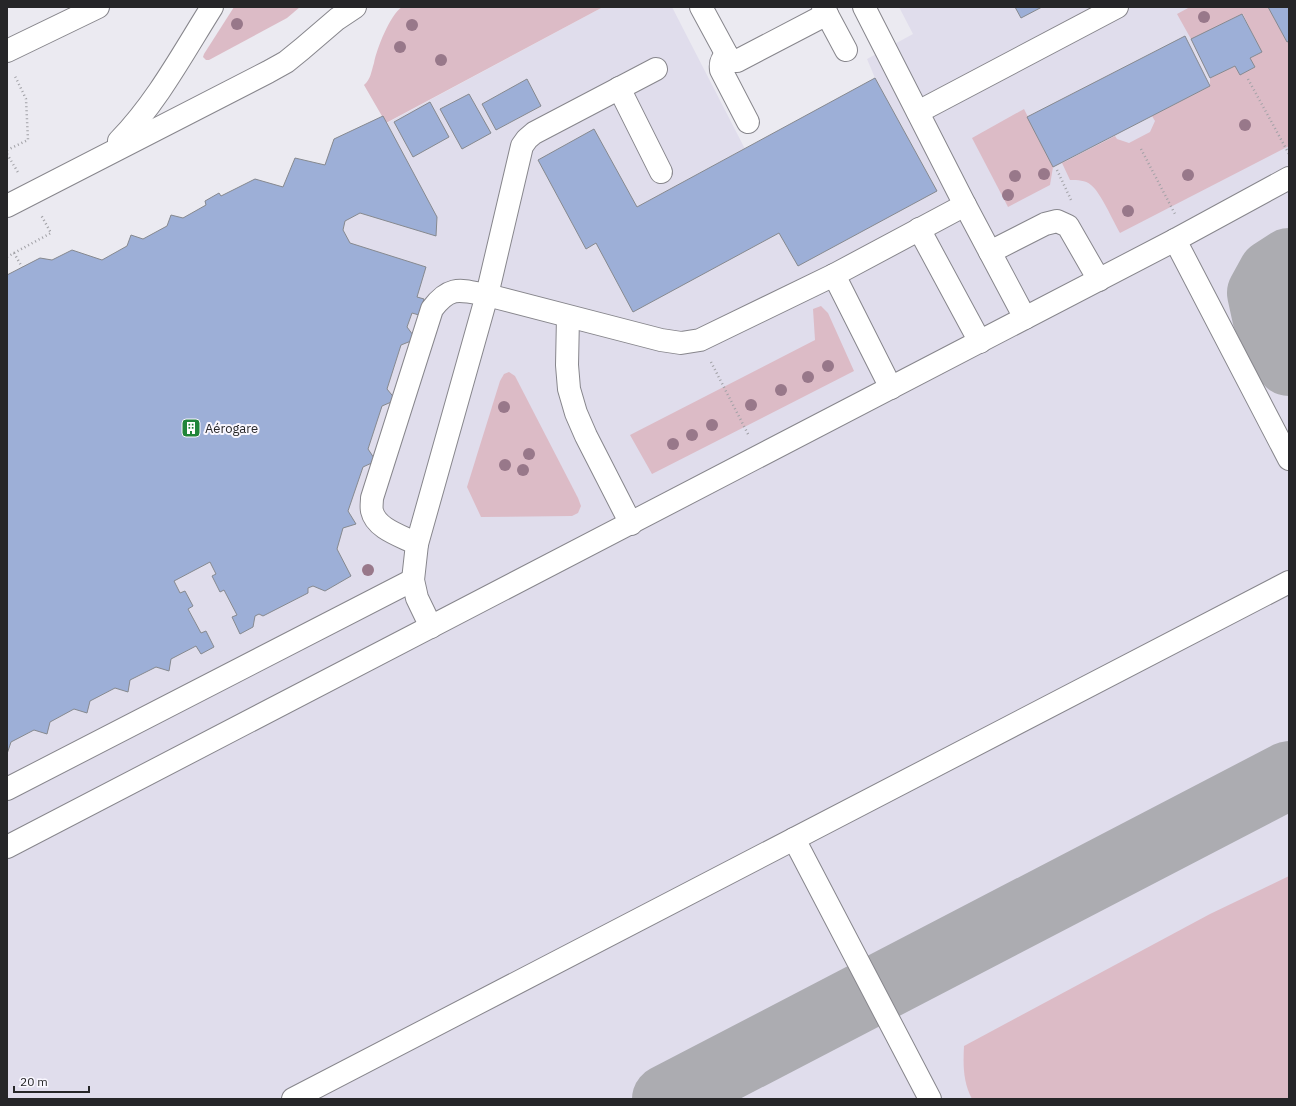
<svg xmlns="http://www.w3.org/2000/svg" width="1296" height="1106" font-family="'IBM Plex Sans',sans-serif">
<rect width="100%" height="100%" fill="#ebeaf1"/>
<!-- built -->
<path fill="#e0ddec" d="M603 7H672L745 149 875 78 867 59 913 34 899 7H1289V1099H7V275L40 258 52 260 72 250 102 260 127 247 131 235 143 239 167 226 171 215 183 218 206 206 205 201 219 193 221 196 255 179 283 187 324 165 334 139 383 116 387 123Z"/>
<!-- green -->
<g fill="#dcbbc6">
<path d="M234 7H300L287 18 209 60H206L203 57 204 54Z"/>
<path d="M402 7H603L386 123 364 85C371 79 371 72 374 63 377 48 390 15 402 7Z"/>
<path d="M1190 7H1268L1287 42 1289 41V146L1120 233C1113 221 1101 193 1091 185 1085 180 1078 180 1070 180L1062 163 1115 136 1117 139 1129 143 1150 132 1155 121 1152 116 1210 86V78L1235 66 1240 75 1255 67 1250 58 1261 52 1243 14 1191 39 1177 14Z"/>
<path d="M1024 109 1053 167 1050 185 1008 207 972 138Z"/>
<path d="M821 306 828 313 854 371 652 474 630 435 815 340 813 309Z"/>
<path d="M509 372 515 376 578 498 581 506 578 513 572 516 481 517 467 487 500 381 504 374Z"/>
<path d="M1289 876V1099H972C963 1082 963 1065 964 1046L1210 914Z"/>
</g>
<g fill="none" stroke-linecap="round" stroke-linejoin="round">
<!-- taxiway -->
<g stroke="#acacb1" stroke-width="68">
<path d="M1289 262 1272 273 1261 293 1266 316 1289 362"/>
<path d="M666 1099 1289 775"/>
</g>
</g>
<!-- building -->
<g fill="#9dafd7" stroke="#86898f">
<path d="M1015 7H1042L1021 18Z"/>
<path d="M1268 7H1289V41L1287 42Z"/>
<path d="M1242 14 1262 52 1250 58 1255 67 1240 75 1235 66 1210 78 1191 39Z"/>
<path d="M1185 36 1210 86 1053 167 1027 117Z"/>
<path d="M875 78 937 191 798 266 779 233 633 312 596 243 586 249 538 160 594 129 637 207Z"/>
<path d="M527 79 541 106 496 130 482 104Z"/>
<path d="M469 94 491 133 462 149 440 109Z"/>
<path d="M430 102 449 137 413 157 394 122Z"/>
<path d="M383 116 437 217 436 236 360 213 345 221 343 230 350 243 426 267 417 297 424 299 419 315 412 313 407 327 416 339 401 345 387 389 396 400 382 406 368 449 376 461 363 467 348 511 356 524 343 528 337 549 351 576 325 591 313 586 308 588V593L263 616 259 614 255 616 253 627 240 634 232 617 237 615 224 590 220 592 212 576 216 574 210 562 174 581 180 593 185 591 193 606 188 609 201 633 206 631 214 647 201 654 196 646 171 659 169 671 156 667 130 680 128 692 115 688 90 701 87 713 74 709 50 722 47 734 34 730 11 742 7 754V275L40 258 52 260 72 250 102 260 127 246 131 235 143 239 167 226 171 215 183 218 206 205 205 201 219 193 221 196 255 179 283 187 295 158 325 165 334 139Z"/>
</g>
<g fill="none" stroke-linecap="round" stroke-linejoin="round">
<defs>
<g id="minor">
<path d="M701 7 727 55 733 61H737L827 14"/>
<path d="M823 7 846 50"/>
<path d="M864 7 965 205 1025 318"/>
<path d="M7 51 98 7"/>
<path d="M727 55C721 59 720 63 721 70L748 122"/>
<path d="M619 88 661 172"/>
<path d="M918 112 1117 7"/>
<path d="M119 141C157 102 183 53 212 7"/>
<path d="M7 206 268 72 286 62 302 49 337 19 355 7"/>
<path d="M919 229 980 342"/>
<path d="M1175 240 1289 459"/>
<path d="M990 252 1045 224 1057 221 1068 226 1099 280"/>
<path d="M834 275 891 388"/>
<path d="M568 317 567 365 569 389 576 413 586 436 631 524"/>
<path d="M417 544C402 536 376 529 372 511 371 507 372 502 372 498L432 309C450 285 460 290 487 295L661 340 681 343 700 340 834 275 965 205"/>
<path d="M431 627 417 598 413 580 417 544 487 295 522 146 527 139 534 133 656 69"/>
<path d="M7 789 413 580"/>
<path d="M794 839 930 1099"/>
<path d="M7 847 1175 240 1289 178"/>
<path d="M293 1099 1289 582"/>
</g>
</defs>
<!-- minor casing -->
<use href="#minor" stroke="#87868c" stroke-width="24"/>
<!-- path -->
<g stroke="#a1a1a6" stroke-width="2.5" stroke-dasharray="1 3" stroke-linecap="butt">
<path d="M1248 79 1289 154"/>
<path d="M1141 149 1175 214"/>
<path d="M7 150 28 140 26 99 14 74"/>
<path d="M7 154 19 174"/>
<path d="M1057 170 1072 202"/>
<path d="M14 253 51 233 41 215"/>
<path d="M7 257 14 253 22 267"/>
<path d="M711 362 749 436"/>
</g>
<!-- minor -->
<use href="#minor" stroke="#fff" stroke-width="22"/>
</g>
<!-- trees -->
<g fill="#98788a">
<circle cx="1204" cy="17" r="6"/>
<circle cx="237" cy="24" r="6"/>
<circle cx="412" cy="25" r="6"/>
<circle cx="400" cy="47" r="6"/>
<circle cx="441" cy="60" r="6"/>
<circle cx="1245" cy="125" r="6"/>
<circle cx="1044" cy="174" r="6"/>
<circle cx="1188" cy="175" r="6"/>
<circle cx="1015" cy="176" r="6"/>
<circle cx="1008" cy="195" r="6"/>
<circle cx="1128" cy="211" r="6"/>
<circle cx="828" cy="366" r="6"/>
<circle cx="808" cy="377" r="6"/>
<circle cx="781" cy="390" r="6"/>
<circle cx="751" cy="405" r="6"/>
<circle cx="504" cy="407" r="6"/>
<circle cx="712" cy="425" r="6"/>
<circle cx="692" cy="435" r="6"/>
<circle cx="673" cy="444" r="6"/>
<circle cx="529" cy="454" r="6"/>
<circle cx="505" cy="465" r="6"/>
<circle cx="523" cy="470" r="6"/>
<circle cx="368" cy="570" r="6"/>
</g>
<!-- icons -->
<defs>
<symbol id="building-square" viewBox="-11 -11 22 22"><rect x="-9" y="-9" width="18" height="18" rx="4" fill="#208539" stroke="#f9f7ff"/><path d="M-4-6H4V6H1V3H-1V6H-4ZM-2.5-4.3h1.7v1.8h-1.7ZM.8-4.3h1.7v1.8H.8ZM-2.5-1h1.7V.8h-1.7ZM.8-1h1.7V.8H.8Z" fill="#fff"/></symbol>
</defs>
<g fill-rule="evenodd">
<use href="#building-square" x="180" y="417" width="22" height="22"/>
</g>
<g text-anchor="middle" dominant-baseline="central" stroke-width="4" stroke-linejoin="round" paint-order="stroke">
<!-- poi labels -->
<g font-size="13" fill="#262628" stroke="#f9f7ff" text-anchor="start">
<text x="205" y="428">Aérogare</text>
</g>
</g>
<!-- border -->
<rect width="1296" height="1106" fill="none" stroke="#262628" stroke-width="16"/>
<!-- scale -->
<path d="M14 1086v6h75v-6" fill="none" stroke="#262628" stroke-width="2"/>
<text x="20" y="1086" font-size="12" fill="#262628" stroke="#f9f7ff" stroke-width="3" paint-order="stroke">20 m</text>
</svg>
